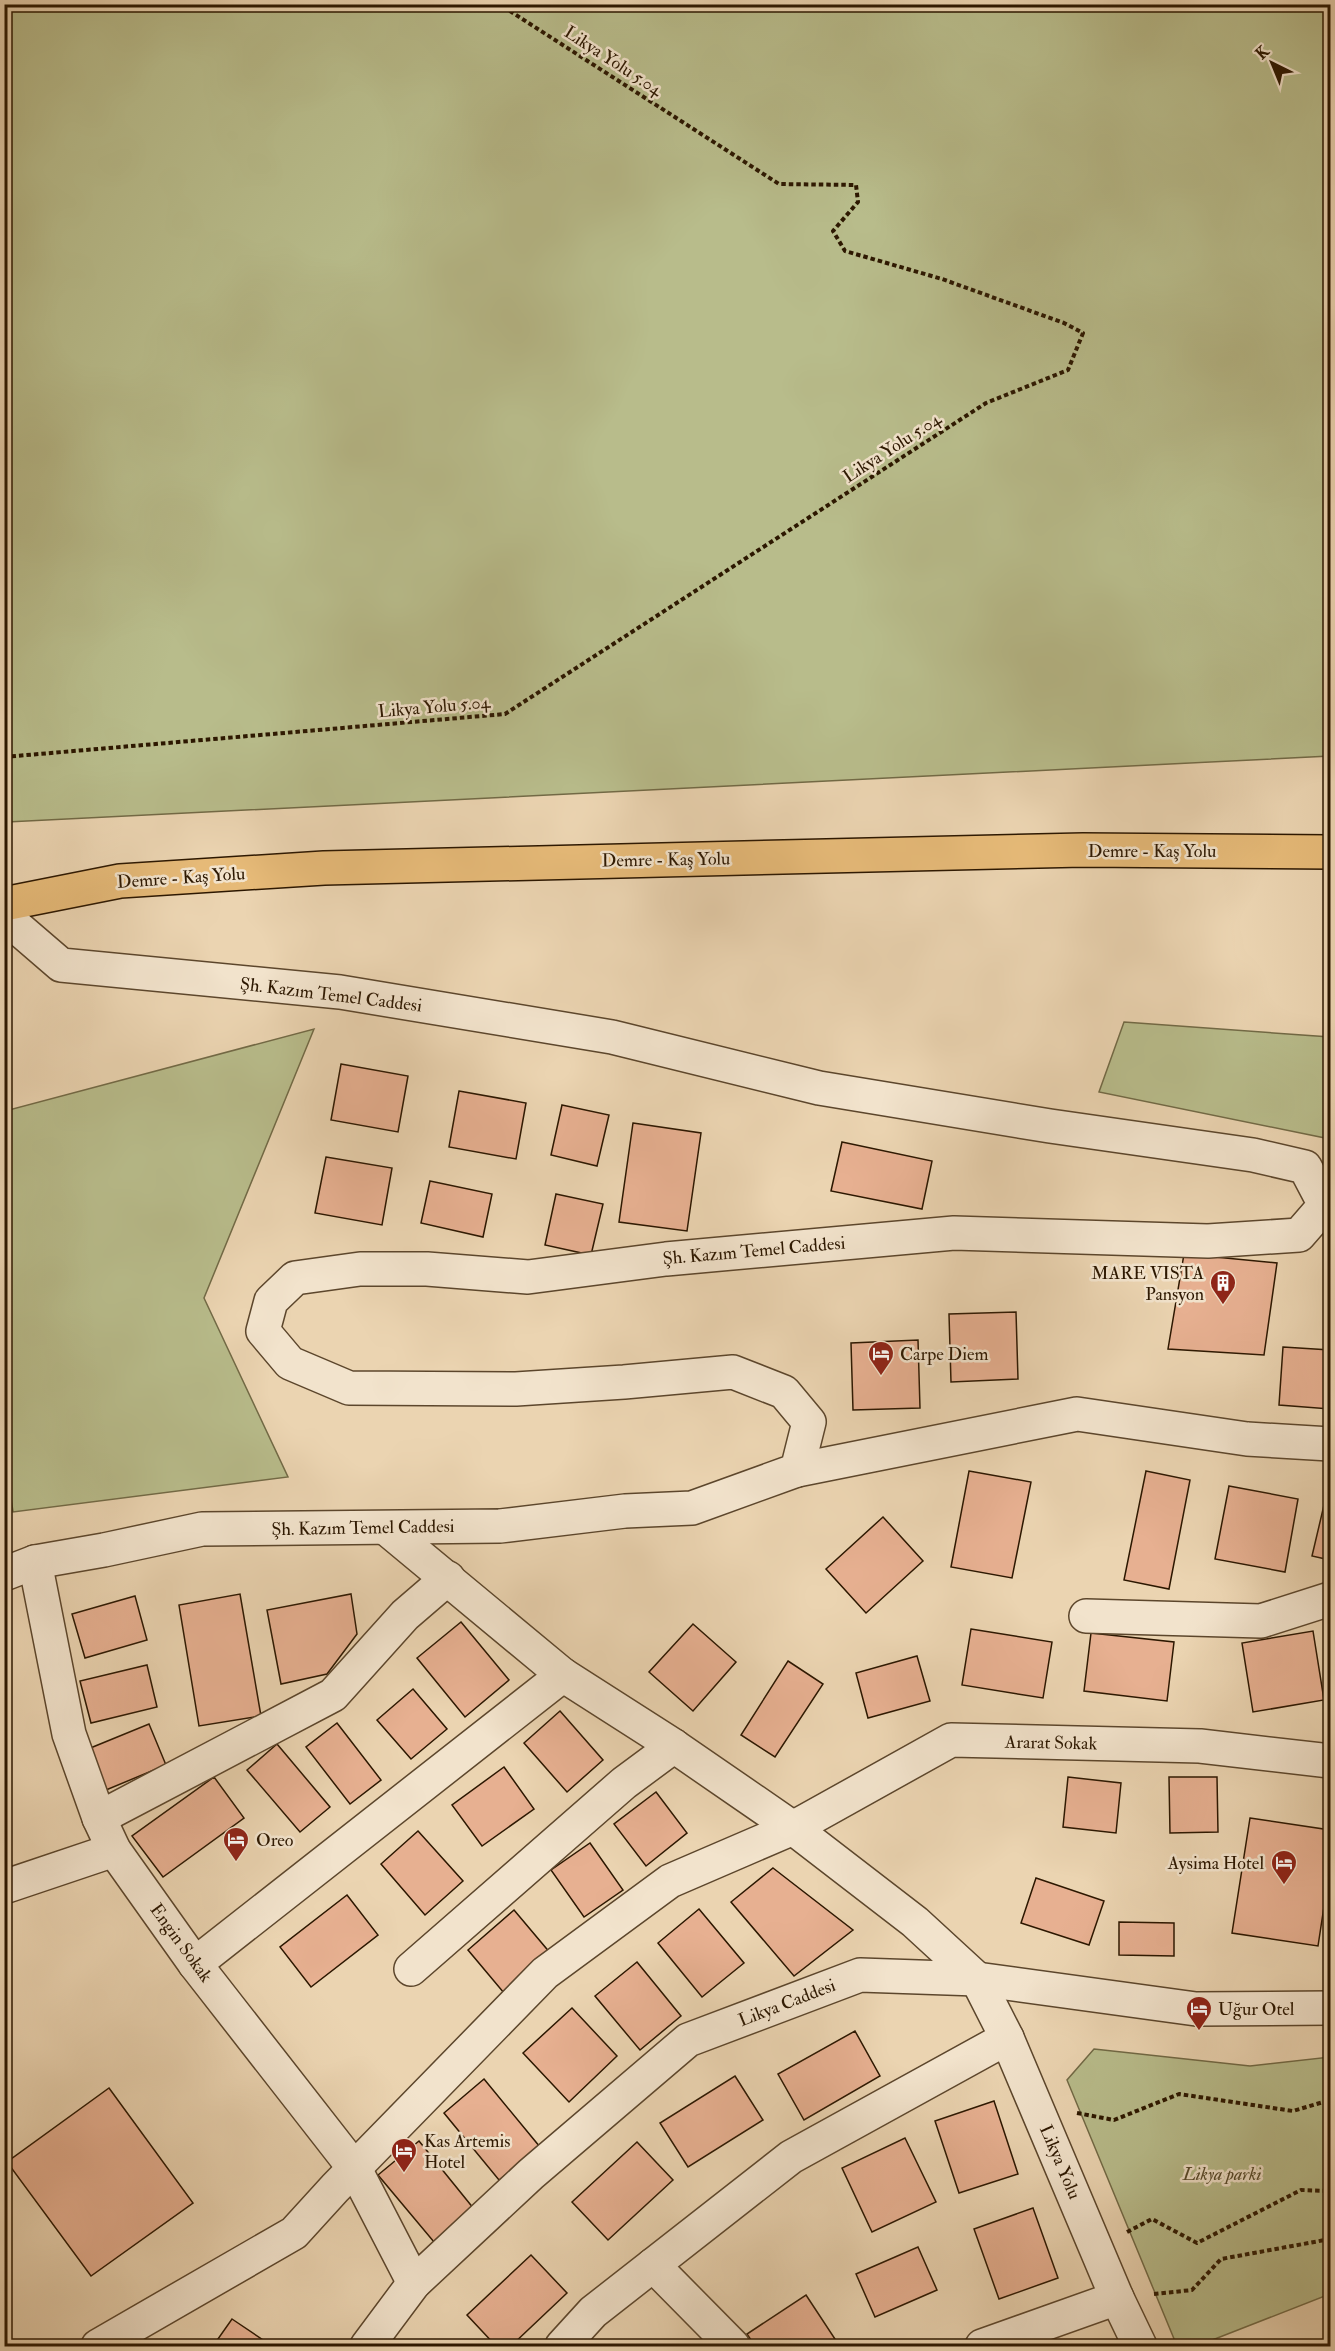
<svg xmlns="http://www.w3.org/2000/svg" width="1335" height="2351" font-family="'IM FELL Double Pica',serif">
<rect width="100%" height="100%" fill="#ebd4b1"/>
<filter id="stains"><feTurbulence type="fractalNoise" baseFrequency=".00333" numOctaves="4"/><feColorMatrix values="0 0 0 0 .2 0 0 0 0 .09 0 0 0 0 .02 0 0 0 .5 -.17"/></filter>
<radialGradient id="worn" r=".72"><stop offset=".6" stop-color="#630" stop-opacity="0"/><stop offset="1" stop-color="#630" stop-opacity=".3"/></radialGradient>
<!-- green -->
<g fill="#b8bc8b" stroke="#726a46" stroke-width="1.5">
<path d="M5 4 1330 5V756L7 822 4 819Z"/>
<path d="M1124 1022 1330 1037V1139L1099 1092Z"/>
<path d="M314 1029 204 1298 288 1477 13 1512 4 1449 5 1111Z"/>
<path d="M1094 2049 1250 2066 1330 2057V2294L1197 2346H1177L1067 2080Z"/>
</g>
<!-- building -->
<g fill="#e7b091" stroke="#2c1700" stroke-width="1.5">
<path d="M341 1064 408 1076 398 1132 331 1120Z"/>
<path d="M459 1091 526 1103 516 1159 449 1147Z"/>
<path d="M562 1105 609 1115 597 1166 551 1155Z"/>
<path d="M633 1123 701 1133 687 1231 619 1222Z"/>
<path d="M842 1142 932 1161 922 1209 831 1191Z"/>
<path d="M326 1157 392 1168 382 1225 315 1213Z"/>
<path d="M430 1181 492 1194 483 1237 421 1223Z"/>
<path d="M556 1194 603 1204 591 1255 545 1245Z"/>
<path d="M1184 1254 1277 1263 1264 1355 1168 1349Z"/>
<path d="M1016 1312 1018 1379 951 1382 949 1314Z"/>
<path d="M918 1340 920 1408 853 1410 851 1343Z"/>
<path d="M1283 1347 1330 1350V1409L1279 1405Z"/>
<path d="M969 1471 1031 1482 1012 1578 951 1567Z"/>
<path d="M1146 1471 1190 1480 1169 1589 1124 1580Z"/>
<path d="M1229 1486 1298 1499 1285 1572 1215 1559Z"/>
<path d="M1328 1488H1330V1560L1312 1556Z"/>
<path d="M883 1517 923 1561 866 1613 826 1569Z"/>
<path d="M240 1594 261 1716 199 1726 179 1605Z"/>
<path d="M351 1594 357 1634 327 1674 281 1684 267 1610Z"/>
<path d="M135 1596 147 1640 85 1658 72 1614Z"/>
<path d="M461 1622 509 1680 465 1717 417 1658Z"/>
<path d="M693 1624 736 1662 693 1711 649 1672Z"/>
<path d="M971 1629 1052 1642 1043 1698 962 1685Z"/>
<path d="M1313 1631 1324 1700 1253 1712 1242 1643Z"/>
<path d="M1091 1633 1174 1642 1167 1701 1084 1691Z"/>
<path d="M917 1656 930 1701 868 1718 856 1673Z"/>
<path d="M788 1661 823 1684 775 1757 741 1735Z"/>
<path d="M147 1665 157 1707 91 1723 80 1681Z"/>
<path d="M413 1689 447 1729 411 1759 377 1720Z"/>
<path d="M560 1711 603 1760 567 1792 524 1743Z"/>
<path d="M337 1723 381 1780 350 1804 306 1747Z"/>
<path d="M149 1724 166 1765 106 1790 88 1749Z"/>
<path d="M277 1744 330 1807 300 1832 247 1770Z"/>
<path d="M504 1767 534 1809 482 1846 452 1805Z"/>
<path d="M214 1777 244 1818 163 1877 132 1836Z"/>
<path d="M1068 1777 1121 1783 1116 1833 1063 1827Z"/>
<path d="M1169 1777H1217L1218 1832 1170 1833Z"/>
<path d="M656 1792 687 1833 646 1866 614 1824Z"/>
<path d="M1250 1818 1330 1830V1867L1318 1946 1232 1933Z"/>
<path d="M418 1831 463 1881 425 1915 381 1864Z"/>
<path d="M590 1843 623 1890 584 1917 551 1870Z"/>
<path d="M773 1868 853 1930 794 1976 731 1902Z"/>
<path d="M1036 1878 1104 1901 1089 1945 1021 1923Z"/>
<path d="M347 1895 378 1935 311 1987 280 1947Z"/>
<path d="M699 1909 744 1963 702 1997 658 1943Z"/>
<path d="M514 1910 551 1954 504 1993 468 1950Z"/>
<path d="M1119 1922 1174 1923V1956L1119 1955Z"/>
<path d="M637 1962 681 2016 640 2050 595 1996Z"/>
<path d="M572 2008 617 2056 569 2102 523 2053Z"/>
<path d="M855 2031 880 2076 804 2120 778 2074Z"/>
<path d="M735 2076 763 2120 688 2167 660 2123Z"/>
<path d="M484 2079 540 2147 499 2180 444 2113Z"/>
<path d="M109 2088 193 2203 91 2276 7 2162Z"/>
<path d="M994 2101 1018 2174 959 2193 935 2121Z"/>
<path d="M905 2138 936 2202 872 2232 842 2168Z"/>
<path d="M419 2141 474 2209 434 2242 378 2175Z"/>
<path d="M637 2142 673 2180 608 2240 572 2202Z"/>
<path d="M1033 2208 1058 2278 999 2299 974 2229Z"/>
<path d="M918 2247 937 2290 875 2317 856 2274Z"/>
<path d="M531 2255 567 2293 511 2346H496L467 2315Z"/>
<path d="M806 2295 835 2339 823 2346H755L747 2334Z"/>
<path d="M232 2319 272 2346H213Z"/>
</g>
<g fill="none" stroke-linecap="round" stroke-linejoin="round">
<defs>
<g id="minor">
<path d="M4 916 61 965 340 992 612 1037 819 1088 1050 1126 1253 1155 1305 1167 1325 1205 1299 1235 1208 1241 954 1233 666 1259 528 1277 427 1269H360L295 1278 271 1301 263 1331 290 1363 349 1388 516 1389 624 1382 733 1372 784 1392 809 1422 797 1470 692 1508 625 1511 500 1526 202 1529 104 1550 35 1562 4 1574"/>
<path d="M797 1470 1077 1414 1247 1439 1330 1444"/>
<path d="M387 1529 563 1675 674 1746 793 1828 915 1922 977 1979 1007 2038 1117 2298 1140 2346"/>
<path d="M35 1562 69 1734 99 1818 114 1850 195 1964 355 2169 414 2283"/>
<path d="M1086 1616 1261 1621 1330 1599"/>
<path d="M99 1818 333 1695 405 1615 448 1578"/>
<path d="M4 1887 114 1850"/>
<path d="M195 1964 563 1675"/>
<path d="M411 1969 624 1783 674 1746"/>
<path d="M653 2265 733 2346"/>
<path d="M98 2346 294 2233 335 2188 545 1973 670 1881 793 1828 951 1740 1200 1746 1330 1761"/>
<path d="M562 2346 593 2312 791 2157 1007 2038"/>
<path d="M982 2346 1117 2298"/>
</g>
<path id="tertiary" d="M367 2346 414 2283 531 2174 688 2040 860 1975 977 1979 1196 2009 1330 2008"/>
<path id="trunk" d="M4 904 120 881 324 868 1083 850 1330 852"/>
</defs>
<!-- minor casing -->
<use href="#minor" stroke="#5c462c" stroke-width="36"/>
<!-- tertiary casing -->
<use href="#tertiary" stroke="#5c462c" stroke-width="36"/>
<!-- trunk casing -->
<use href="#trunk" stroke="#2c1700" stroke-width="36"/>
<!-- path -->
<g stroke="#2c1700" stroke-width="4" stroke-dasharray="4.5 3" stroke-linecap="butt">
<path d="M4 757 505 714 986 403 1068 370 1083 333 1064 323 942 279 845 251 833 231 858 202 856 185 779 184 499 4"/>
<path d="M1077 2113 1114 2120 1179 2094 1293 2111 1330 2100"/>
<path d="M1127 2232 1152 2219 1197 2243 1301 2190 1330 2191"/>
<path d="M1154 2294 1192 2290 1221 2259 1325 2240 1330 2237"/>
</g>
<!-- minor -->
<use href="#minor" stroke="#f2e3cc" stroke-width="33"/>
<!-- tertiary -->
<use href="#tertiary" stroke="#f2e3cc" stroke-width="33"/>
<!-- trunk -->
<use href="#trunk" stroke="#e6ba78" stroke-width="33"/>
</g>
<!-- icons -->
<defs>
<symbol id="building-pin" viewBox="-11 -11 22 30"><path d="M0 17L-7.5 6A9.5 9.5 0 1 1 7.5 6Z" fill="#8f2418" stroke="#f2e3cc"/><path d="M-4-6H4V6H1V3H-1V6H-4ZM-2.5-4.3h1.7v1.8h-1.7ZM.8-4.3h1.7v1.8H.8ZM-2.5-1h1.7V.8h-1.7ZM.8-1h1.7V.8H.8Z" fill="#fff"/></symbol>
<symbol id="hotel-pin" viewBox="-11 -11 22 30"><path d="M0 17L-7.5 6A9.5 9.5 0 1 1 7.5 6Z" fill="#8f2418" stroke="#f2e3cc"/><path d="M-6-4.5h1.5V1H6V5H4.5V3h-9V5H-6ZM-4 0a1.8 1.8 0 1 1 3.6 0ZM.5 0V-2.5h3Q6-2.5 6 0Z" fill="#fff"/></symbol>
</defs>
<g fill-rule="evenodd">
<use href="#building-pin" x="1208" y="1268" width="30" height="40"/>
<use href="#hotel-pin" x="866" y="1339" width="30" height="40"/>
<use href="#hotel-pin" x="221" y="1825" width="30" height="40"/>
<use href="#hotel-pin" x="1269" y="1848" width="30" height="40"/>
<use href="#hotel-pin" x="1184" y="1994" width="30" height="40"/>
<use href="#hotel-pin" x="389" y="2136" width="30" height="40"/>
</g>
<g text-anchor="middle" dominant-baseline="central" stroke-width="5" stroke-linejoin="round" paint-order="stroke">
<!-- street labels -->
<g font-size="18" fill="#2c1700" stroke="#f2e3cc">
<text transform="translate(613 61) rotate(33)">Likya Yolu 5.04</text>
<text transform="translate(892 448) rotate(-33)">Likya Yolu 5.04</text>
<text transform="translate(434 707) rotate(-5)">Likya Yolu 5.04</text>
<text x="1152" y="851">Demre - Kaş Yolu</text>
<text transform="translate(666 860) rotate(-1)">Demre - Kaş Yolu</text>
<text transform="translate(181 878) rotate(-4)">Demre - Kaş Yolu</text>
<text transform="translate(331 995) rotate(7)">Şh. Kazım Temel Caddesi</text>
<text transform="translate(754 1251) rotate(-5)">Şh. Kazım Temel Caddesi</text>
<text transform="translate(363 1528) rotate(-1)">Şh. Kazım Temel Caddesi</text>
<text transform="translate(1051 1743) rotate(1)">Ararat Sokak</text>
<text transform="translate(181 1943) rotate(54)">Engin Sokak</text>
<text transform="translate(787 2003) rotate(-21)">Likya Caddesi</text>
<text transform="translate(1060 2162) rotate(67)">Likya Yolu</text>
</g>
<!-- poi labels -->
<g font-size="18" fill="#2c1700" stroke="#f2e3cc" text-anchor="start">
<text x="1204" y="1273" text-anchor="end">MARE VISTA<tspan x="1204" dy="21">Pansyon</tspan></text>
<text x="900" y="1354">Carpe Diem</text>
<text x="256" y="1840">Oreo</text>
<text x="1264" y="1863" text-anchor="end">Aysima Hotel</text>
<text x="1218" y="2009">Uğur Otel</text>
<text x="424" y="2141">Kas Artemis<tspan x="424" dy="21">Hotel</tspan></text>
</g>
<!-- park labels -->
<g font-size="18" font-style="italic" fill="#56492a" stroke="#f2e3cc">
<text x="1222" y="2174">Likya parki</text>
</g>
</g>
<!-- margin -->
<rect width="1335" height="2351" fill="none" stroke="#ebd4b1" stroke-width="24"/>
<rect x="6" y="6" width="1323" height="2339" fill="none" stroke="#2c1700" stroke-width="3"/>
<rect x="12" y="12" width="1311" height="2327" fill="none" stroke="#2c1700" stroke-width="1.5"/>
<!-- north arrow -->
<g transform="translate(1272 63) rotate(317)" stroke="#f2e3cc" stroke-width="4.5" paint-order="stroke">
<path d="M0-4.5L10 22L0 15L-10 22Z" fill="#2c1700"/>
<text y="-9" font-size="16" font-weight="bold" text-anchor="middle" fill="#2c1700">K</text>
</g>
<rect width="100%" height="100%" filter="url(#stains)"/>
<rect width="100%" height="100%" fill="url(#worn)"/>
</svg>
